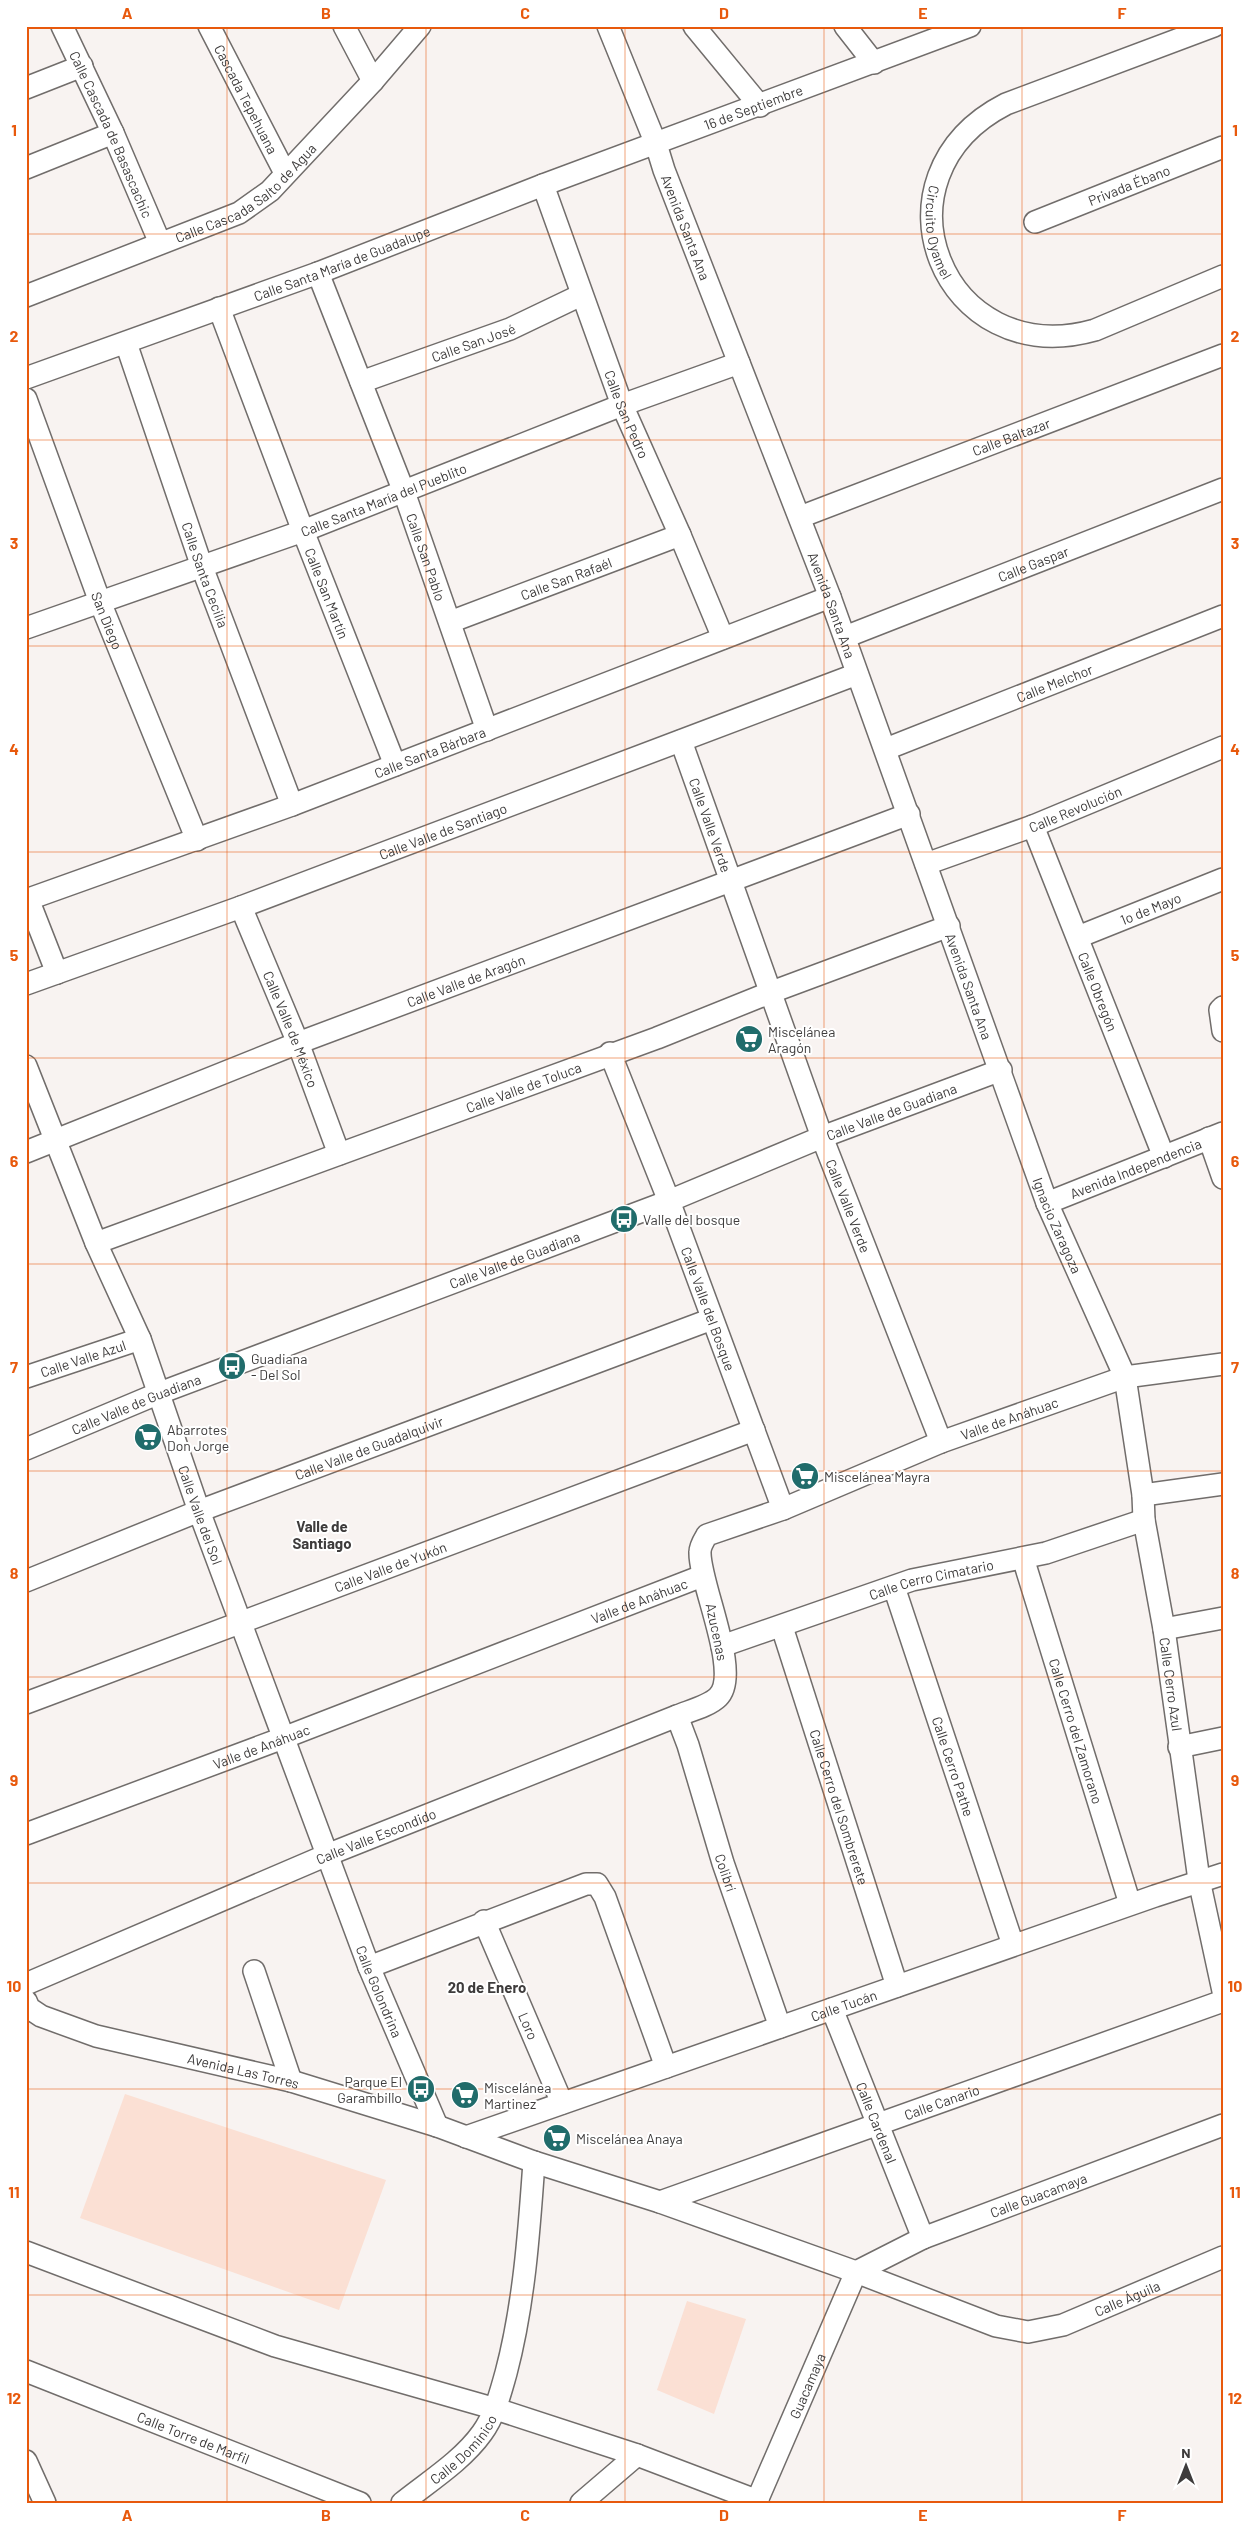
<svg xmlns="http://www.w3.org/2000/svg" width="1249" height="2529" font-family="Barlow,sans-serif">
<rect width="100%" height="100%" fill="#f8f3f1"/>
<!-- park -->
<g fill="#fbe0d4">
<path d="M125 2094 386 2180 339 2310 80 2218Z"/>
<path d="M687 2301 746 2319 714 2414 657 2390Z"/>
</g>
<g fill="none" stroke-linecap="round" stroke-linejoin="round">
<defs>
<g id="minor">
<path id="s1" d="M62 26 113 133 160 243"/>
<path id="s2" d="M209 26 285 173"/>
<path d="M344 26 373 81"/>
<path id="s3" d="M608 26 656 144 664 170 830 597 1047 1203 1125 1377 1143 1495 1144 1520 1164 1629 1199 1880 1223 1991"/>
<path d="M694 26 760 106"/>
<path d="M845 26 874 63"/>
<path id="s4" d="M1214 26 1006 104C864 177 943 373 1095 330L1223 276"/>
<path d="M26 88 82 66"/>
<path d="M26 168 113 133"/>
<path id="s5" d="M543 185 622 405 680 535 723 638"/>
<path id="s6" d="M1035 222 1223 147"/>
<path id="s7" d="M318 273 404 492 487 730"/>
<path id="s8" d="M26 296 239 213 270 191 373 81 420 26"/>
<path id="s9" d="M219 308 303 531 395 765"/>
<path id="s10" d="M126 343 202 567 292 805"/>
<path id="s11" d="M26 378 318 273 543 185 970 26"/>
<path id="s12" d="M361 382 510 329 581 295"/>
<path id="s13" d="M26 399 100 602 197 840"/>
<path id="s14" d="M800 517 1223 355"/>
<path id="s15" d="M450 622 680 535"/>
<path id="s16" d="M26 628 303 531 622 405 739 363"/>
<path id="s17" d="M845 637 1223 489"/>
<path id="s18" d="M681 741 822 1137 941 1442"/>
<path id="s19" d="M886 749 1223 616"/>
<path id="s20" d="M1033 826 1164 1157"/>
<path id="s21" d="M926 864 1033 826 1223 747"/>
<path d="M28 899 57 973"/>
<path id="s22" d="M26 900 292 805 830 597"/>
<path id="s23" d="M241 907 298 1043 339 1154"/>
<path id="s24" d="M1078 937 1223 879"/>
<path id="s25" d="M26 984 241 907 857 674"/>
<path d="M1223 1007 1220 1010 1223 1031"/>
<path id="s26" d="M610 1053 669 1201 783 1509"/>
<path id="s27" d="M26 1066 96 1243 140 1339 199 1511 369 1967 437 2126"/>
<path d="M1209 1138 1223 1178"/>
<path id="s28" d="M26 1152 298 1043 909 814"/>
<path id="s29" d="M1047 1203 1223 1133"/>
<path id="s30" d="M96 1243 657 1038 769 993 949 926"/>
<path id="s31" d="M26 1377 140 1339"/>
<path id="s32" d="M26 1449 157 1394 669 1201 822 1137 1001 1070"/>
<path d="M1143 1495 1223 1484"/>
<path id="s33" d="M1023 1558 1130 1904"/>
<path id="s34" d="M26 1581 199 1511 712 1319"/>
<path id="s35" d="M894 1587 1013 1945"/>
<path id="s36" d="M782 1627 897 1986"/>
<path d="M1164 1629 1223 1618"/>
<path id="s37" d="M722 1646 912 1580 1046 1553 1144 1520"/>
<path id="s38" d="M26 1703 754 1430"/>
<path id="s39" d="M677 1716 688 1745 723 1863 780 2027"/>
<path d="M1179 1747 1223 1738"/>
<path id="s40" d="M26 1834 283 1738 702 1576"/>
<path id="s41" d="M484 1921 562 2103"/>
<path d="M369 1967 586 1884H597L605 1897 666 2067"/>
<path d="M254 1971 291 2081"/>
<path id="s42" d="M26 1984 327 1855 677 1716C689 1711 709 1706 718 1697 742 1674 699 1583 700 1552 700 1546 704 1540 707 1535L783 1509 941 1442 1125 1377 1223 1364"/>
<path id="s43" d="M26 2001 29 2008 41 2016 96 2036 291 2081 437 2126 534 2162 660 2202 856 2272 996 2326 1028 2332 1063 2325 1223 2257"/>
<path id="s44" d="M832 2009 923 2238"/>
<path id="s45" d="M466 2137 1155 1896 1223 1874"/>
<path id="s46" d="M660 2202 1223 2001"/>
<path d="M26 2252 275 2346 496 2409 637 2455 758 2501"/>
<path id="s47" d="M26 2371 360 2503"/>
<path d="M26 2461 45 2503"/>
<path id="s48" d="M402 2503C428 2482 462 2461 482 2433 495 2415 500 2394 506 2373 524 2305 529 2233 534 2162"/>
<path d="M581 2503 637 2455"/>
<path id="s49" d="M756 2503 856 2272 923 2238 1223 2125"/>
</g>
</defs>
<!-- minor casing -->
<use href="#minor" stroke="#716d6b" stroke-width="24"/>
<!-- minor -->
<use href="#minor" stroke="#fff" stroke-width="21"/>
</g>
<!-- grid -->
<path fill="none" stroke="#e8590c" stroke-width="1" stroke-opacity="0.55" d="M227 26V2503M426 26V2503M625 26V2503M824 26V2503M1022 26V2503M26 234H1223M26 440H1223M26 646H1223M26 852H1223M26 1058H1223M26 1264H1223M26 1471H1223M26 1677H1223M26 1883H1223M26 2089H1223M26 2295H1223"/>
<!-- icons -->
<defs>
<symbol id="supermarket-disc" viewBox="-11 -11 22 22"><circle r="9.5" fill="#206c6b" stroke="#fff"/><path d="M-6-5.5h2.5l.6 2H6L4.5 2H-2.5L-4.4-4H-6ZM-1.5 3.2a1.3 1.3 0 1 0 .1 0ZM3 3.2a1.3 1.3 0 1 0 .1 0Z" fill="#fff"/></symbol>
<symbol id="bus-disc" viewBox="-11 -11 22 22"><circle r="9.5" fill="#206c6b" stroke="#fff"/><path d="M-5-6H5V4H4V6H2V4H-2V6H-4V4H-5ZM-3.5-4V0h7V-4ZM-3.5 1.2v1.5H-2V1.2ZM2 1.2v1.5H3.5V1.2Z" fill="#fff"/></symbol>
</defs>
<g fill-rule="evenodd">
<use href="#supermarket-disc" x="733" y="1023" width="32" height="32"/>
<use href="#bus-disc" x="608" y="1203" width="32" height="32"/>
<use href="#bus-disc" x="216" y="1350" width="32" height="32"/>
<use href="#supermarket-disc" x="132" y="1421" width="32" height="32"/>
<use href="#supermarket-disc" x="789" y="1460" width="32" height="32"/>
<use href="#bus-disc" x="405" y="2073" width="32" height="32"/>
<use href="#supermarket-disc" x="449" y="2079" width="32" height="32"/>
<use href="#supermarket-disc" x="541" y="2122" width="32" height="32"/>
</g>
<g text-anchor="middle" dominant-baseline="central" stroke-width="4" stroke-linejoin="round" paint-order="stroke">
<!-- street labels -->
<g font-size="14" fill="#3e3c3c" stroke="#fff">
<text stroke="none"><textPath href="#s2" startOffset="82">Cascada Tepehuana</textPath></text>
<text stroke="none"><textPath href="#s11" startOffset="776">16 de Septiembre</textPath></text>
<text stroke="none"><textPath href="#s1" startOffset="119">Calle Cascada de Basascachic</textPath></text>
<text stroke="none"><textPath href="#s6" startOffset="101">Privada Ébano</textPath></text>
<text stroke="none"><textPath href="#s8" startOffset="245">Calle Cascada Salto de Agua</textPath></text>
<text stroke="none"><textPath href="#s3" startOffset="216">Avenida Santa Ana</textPath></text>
<text stroke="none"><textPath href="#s4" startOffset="381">Circuito Oyamel</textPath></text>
<text stroke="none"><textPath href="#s11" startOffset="336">Calle Santa María de Guadalupe</textPath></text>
<text stroke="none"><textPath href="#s12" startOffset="119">Calle San José</textPath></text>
<text stroke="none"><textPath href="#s5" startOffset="244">Calle San Pedro</textPath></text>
<text stroke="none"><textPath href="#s14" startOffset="226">Calle Baltazar</textPath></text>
<text stroke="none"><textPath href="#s16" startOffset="380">Calle Santa María del Pueblito</textPath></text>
<text stroke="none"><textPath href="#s7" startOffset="304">Calle San Pablo</textPath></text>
<text stroke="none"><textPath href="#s17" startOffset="202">Calle Gaspar</textPath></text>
<text stroke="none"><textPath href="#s10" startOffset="245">Calle Santa Cecilia</textPath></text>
<text stroke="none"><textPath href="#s15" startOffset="124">Calle San Rafaél</textPath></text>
<text stroke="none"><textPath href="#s9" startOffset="305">Calle San Martín</textPath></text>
<text stroke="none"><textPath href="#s3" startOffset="621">Avenida Santa Ana</textPath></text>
<text stroke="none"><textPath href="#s13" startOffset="236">San Diego</textPath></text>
<text stroke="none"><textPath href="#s19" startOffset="181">Calle Melchor</textPath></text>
<text stroke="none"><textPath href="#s22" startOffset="430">Calle Santa Bárbara</textPath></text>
<text stroke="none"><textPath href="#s21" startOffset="159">Calle Revolución</textPath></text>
<text stroke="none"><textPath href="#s18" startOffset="89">Calle Valle Verde</textPath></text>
<text stroke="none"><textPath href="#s25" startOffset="444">Calle Valle de Santiago</textPath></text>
<text stroke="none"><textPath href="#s24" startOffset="78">1o de Mayo</textPath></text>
<text stroke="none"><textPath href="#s28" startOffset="472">Calle Valle de Aragón</textPath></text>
<text stroke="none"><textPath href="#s3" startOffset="1026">Avenida Santa Ana</textPath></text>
<text stroke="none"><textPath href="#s20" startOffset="178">Calle Obregón</textPath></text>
<text stroke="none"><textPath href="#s23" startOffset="132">Calle Valle de México</textPath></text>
<text stroke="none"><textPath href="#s30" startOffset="455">Calle Valle de Toluca</textPath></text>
<text stroke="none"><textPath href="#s32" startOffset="929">Calle Valle de Guadiana</textPath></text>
<text stroke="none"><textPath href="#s29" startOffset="95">Avenida Independencia</textPath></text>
<text stroke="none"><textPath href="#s18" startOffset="494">Calle Valle Verde</textPath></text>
<text stroke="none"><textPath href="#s3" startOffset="1281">Ignacio Zaragoza</textPath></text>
<text stroke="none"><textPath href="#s32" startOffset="524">Calle Valle de Guadiana</textPath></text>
<text stroke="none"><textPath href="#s26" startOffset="274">Calle Valle del Bosque</textPath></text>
<text stroke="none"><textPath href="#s31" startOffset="60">Calle Valle Azul</textPath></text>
<text stroke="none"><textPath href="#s32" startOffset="119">Calle Valle de Guadiana</textPath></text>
<text stroke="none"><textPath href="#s42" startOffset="1242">Valle de Anáhuac</textPath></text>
<text stroke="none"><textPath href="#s34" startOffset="368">Calle Valle de Guadalquivir</textPath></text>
<text stroke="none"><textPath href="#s27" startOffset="482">Calle Valle del Sol</textPath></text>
<text stroke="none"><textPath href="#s38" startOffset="389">Calle Valle de Yukón</textPath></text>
<text stroke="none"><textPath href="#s37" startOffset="220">Calle Cerro Cimatario</textPath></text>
<text stroke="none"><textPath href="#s40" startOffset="656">Valle de Anáhuac</textPath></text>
<text transform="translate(717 1632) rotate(78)">Azucenas</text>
<text stroke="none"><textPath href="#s3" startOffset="1758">Calle Cerro Azul</textPath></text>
<text stroke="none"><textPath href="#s33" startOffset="181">Calle Cerro del Zamorano</textPath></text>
<text stroke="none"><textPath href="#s40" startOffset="251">Valle de Anáhuac</textPath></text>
<text stroke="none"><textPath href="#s35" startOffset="189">Calle Cerro Pathe</textPath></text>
<text stroke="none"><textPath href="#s36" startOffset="189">Calle Cerro del Sombrerete</textPath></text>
<text stroke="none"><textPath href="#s42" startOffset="380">Calle Valle Escondido</textPath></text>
<text stroke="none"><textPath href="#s39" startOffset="164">Colibrí</textPath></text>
<text stroke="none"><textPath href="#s27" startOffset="991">Calle Golondrina</textPath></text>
<text stroke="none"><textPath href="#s45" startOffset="400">Calle Tucán</textPath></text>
<text stroke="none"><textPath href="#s41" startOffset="114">Loro</textPath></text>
<text stroke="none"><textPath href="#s43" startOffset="232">Avenida Las Torres</textPath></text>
<text stroke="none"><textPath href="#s46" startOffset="299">Calle Canario</textPath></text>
<text stroke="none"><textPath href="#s44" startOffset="122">Calle Cardenal</textPath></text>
<text stroke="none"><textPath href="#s49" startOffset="450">Calle Guacamaya</textPath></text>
<text stroke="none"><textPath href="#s43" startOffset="1165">Calle Águila</textPath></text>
<text stroke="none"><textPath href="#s49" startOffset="128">Guacamaya</textPath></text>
<text stroke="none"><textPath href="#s47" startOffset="180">Calle Torre de Marfil</textPath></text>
<text stroke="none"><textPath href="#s48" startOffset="82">Calle Dominico</textPath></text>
</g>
<!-- poi labels -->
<g font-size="14" fill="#3e3c3c" stroke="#fff" text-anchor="start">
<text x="768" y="1031">Miscelánea<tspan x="768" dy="16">Aragón</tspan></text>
<text x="643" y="1219">Valle del bosque</text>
<text x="251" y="1358">Guadiana<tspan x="251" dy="16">- Del Sol</tspan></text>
<text x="167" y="1429">Abarrotes<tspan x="167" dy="16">Don Jorge</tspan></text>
<text x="824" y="1476">Miscelánea Mayra</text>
<text x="402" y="2081" text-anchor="end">Parque El<tspan x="402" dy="16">Garambillo</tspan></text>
<text x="484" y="2087">Miscelánea<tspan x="484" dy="16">Martinez</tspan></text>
<text x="576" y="2138">Miscelánea Anaya</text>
</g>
<!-- neighbourhood labels -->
<g font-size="15" font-weight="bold" fill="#3e3c3c" stroke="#fff">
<text x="322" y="1526">Valle de<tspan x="322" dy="17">Santiago</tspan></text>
<text x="487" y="1987">20 de Enero</text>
</g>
</g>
<!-- border -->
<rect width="1249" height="2529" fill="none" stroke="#ffffff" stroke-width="55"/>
<!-- north arrow -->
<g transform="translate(1186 2466)" stroke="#ffffff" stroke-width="4" paint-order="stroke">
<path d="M0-4L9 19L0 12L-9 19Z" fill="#3e3c3c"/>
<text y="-8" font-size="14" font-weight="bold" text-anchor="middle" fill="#3e3c3c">N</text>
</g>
<rect x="28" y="28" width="1194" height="2474" fill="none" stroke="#e8590c" stroke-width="2"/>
<g font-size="16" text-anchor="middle" font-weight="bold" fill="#e8590c">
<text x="127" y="19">A</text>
<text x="326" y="19">B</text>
<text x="525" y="19">C</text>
<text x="724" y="19">D</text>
<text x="923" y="19">E</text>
<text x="1122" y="19">F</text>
<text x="14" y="136">1</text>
<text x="1235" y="136">1</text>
<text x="14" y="342">2</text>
<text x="1235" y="342">2</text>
<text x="14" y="549">3</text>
<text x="1235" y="549">3</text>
<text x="14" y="755">4</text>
<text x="1235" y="755">4</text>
<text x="14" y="961">5</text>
<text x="1235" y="961">5</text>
<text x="14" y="1167">6</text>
<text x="1235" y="1167">6</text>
<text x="14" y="1373">7</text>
<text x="1235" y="1373">7</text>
<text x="14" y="1579">8</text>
<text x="1235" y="1579">8</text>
<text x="14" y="1786">9</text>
<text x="1235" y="1786">9</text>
<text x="14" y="1992">10</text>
<text x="1235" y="1992">10</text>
<text x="14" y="2198">11</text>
<text x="1235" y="2198">11</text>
<text x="14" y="2404">12</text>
<text x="1235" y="2404">12</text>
<text x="127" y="2521">A</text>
<text x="326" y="2521">B</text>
<text x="525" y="2521">C</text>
<text x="724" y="2521">D</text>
<text x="923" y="2521">E</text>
<text x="1122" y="2521">F</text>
</g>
</svg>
